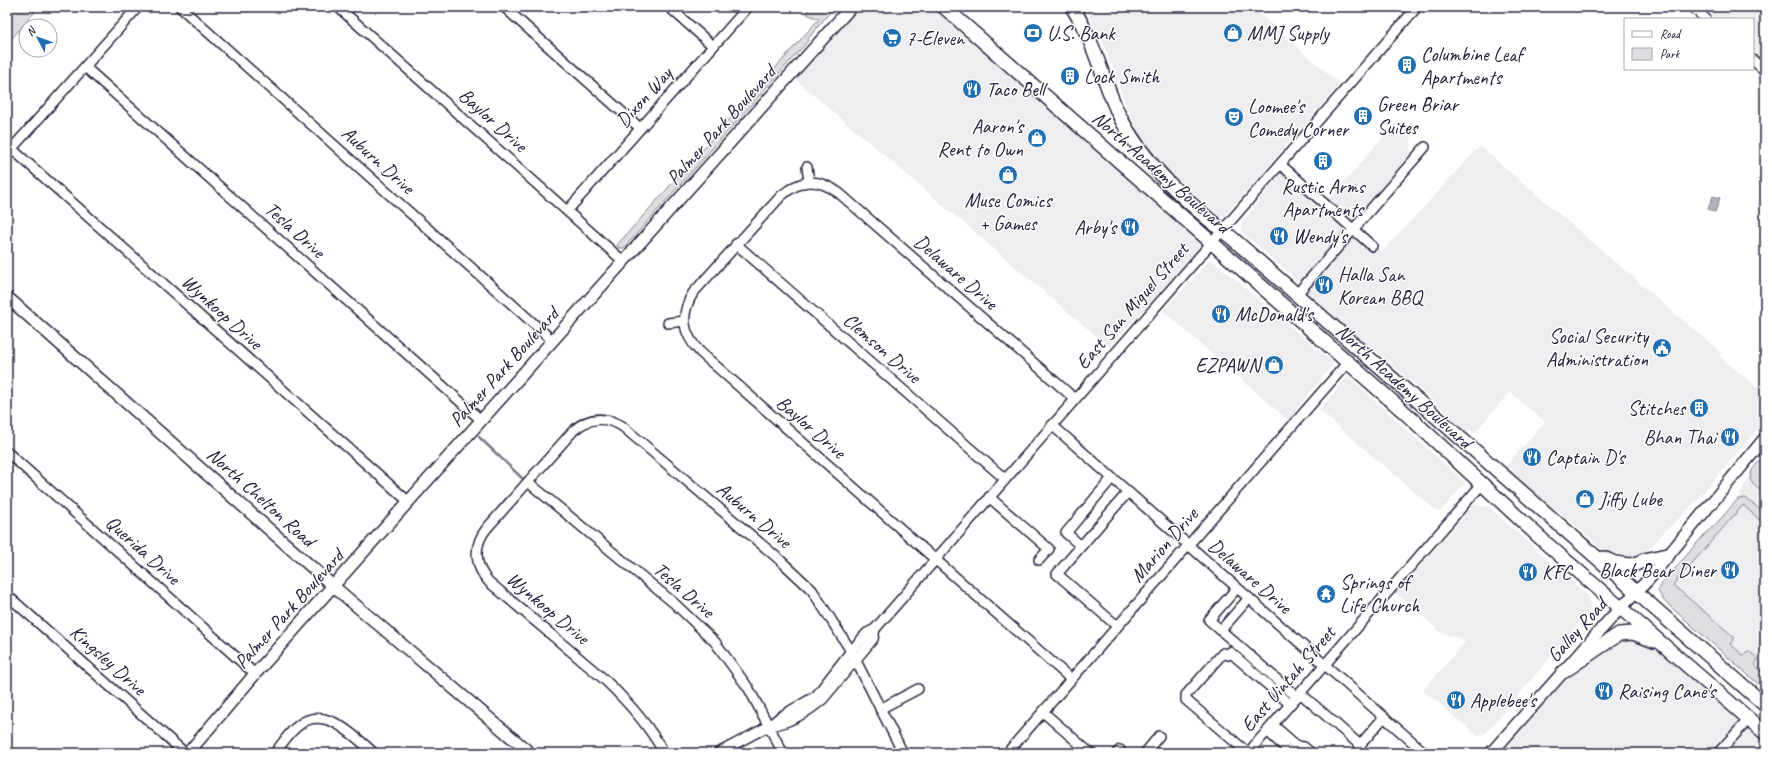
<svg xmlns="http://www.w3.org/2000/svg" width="1772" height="760" font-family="Caveat,sans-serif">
<rect width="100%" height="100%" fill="#fff"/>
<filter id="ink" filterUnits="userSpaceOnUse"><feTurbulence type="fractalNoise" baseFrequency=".025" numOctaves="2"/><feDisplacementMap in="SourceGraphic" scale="8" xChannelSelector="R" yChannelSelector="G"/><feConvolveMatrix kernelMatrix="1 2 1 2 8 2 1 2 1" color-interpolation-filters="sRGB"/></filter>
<g filter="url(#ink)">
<!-- built -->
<g fill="#eeeef1">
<path d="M857 7H936L1204 244 1109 347 795 79Z"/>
<path d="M1084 7H1252L1340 84 1224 217H1217L1173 177 1142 139 1128 111 1102 41Z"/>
<path d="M1702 7H1765V61L1753 51V19H1716Z"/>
<path d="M1396 122 1412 136 1410 153 1351 224 1382 252 1480 146 1721 353 1719 356 1765 394V421L1687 511 1662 534 1644 555 1631 562 1611 557 1560 512 1536 497 1504 468 1545 422 1510 392 1475 432 1461 429 1451 421 1446 412 1371 346 1355 338 1305 296 1294 278 1242 232 1241 225 1243 221 1281 173 1322 208Z"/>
<path d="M1211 259 1334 363 1288 420 1163 311Z"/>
<path d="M1348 376 1465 483 1439 513 1319 410Z"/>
<path d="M1765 454V690L1664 601 1658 591 1659 587 1704 535 1716 524 1738 499 1752 470Z"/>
<path d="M1474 505 1489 507 1588 596 1591 606 1588 613 1486 733 1478 736 1423 690 1466 641 1440 632 1396 593Z"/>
<path d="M1627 639 1654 647 1668 655 1765 740V753H1500L1550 694 1597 656Z"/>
</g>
<!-- green -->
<g fill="#dfdfe2" stroke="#80808e">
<path d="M7 7H39L7 44Z"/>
<path d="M809 7H834L808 39V41L624 248H619L617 245 819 19 807 14Z"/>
<path d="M1765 454V475L1762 479 1765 481 1763 487 1765 489V495L1753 484 1750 479 1752 470Z"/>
<path d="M1745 498 1765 513V525L1743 505 1673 585 1735 638 1730 644 1743 655 1746 652 1749 651 1758 659 1755 665 1765 674V690L1664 601 1658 591 1659 587 1704 535 1716 524 1738 499Z"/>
</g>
<!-- water -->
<path fill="#b4b4bc" stroke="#7a7a88" d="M1713 196 1720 198 1715 212 1708 209Z"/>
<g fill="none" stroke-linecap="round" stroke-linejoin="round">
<!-- stream -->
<path stroke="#7a7a88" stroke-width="2.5" d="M479 437 523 479"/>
<defs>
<g id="minor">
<path d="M180 7 552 340"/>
<path d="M338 7 623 261"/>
<path d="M504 7 640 128"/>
<path d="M669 7 713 46"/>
<path d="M1692 7 1706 19"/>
<path d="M1753 60 1765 71"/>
<path d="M85 67 481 420"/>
<path d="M12 149 409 502"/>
<path d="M7 154 138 7"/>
<path d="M1280 164 1372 246"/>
<path d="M807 167 809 182"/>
<path d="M568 210 748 7"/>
<path d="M736 244 1005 479"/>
<path d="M1297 294 1425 147"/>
<path d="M668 323 684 321"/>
<path d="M1052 425 1425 753"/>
<path d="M7 452 255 674"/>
<path d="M528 482 675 604 715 642 749 689 783 753"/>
<path d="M989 497 1049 549 1039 560"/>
<path d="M1081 546 1066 533 1112 478"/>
<path d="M1237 588 1209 620 1297 697"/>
<path d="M7 595 185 753"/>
<path d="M1117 626 1057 574 1128 492"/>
<path d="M1221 630 1249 598"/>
<path d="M1071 679 700 352C682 333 680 315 693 293L781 196C801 179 816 177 839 193L1075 399"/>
<path d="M1300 693 1360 745 1384 717"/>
<path d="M880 709 918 689"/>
<path d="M1043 712 1090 753"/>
<path d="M1273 725 1297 746 1304 747 1311 753"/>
<path d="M769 726C789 723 808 712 823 699L873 639 875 629"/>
<path d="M1267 731 1291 753"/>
<path d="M275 753C282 744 289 732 299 725 325 704 355 737 374 753"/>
<path d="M664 753C649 725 628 702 605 680L489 582C474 566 473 545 487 528L573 431C588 417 604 416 622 426L780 560 812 590 851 651 903 753"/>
<path d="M718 753 769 726 780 717 816 696 851 651 867 633 875 629 1417 7"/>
<path d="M1007 753 1348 362"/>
<path d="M1117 753 1120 750"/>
<path d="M1145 753 1159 736"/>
<path d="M1248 753 1482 484"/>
<path d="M1248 753 1186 700V695L1223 653 1228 655 1230 652 1290 704"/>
<path d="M1718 753 1749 719"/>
</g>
<g id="major">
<path d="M7 297 333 586 530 753"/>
<path d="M188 753 255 674 324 596 851 7"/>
<path d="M1491 753 1612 617 1648 580 1765 438"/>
</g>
<g id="highway">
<path d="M944 7 1402 410 1548 545 1765 733"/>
<path d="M1072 7C1094 40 1102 78 1118 113 1143 164 1188 204 1232 238L1765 705"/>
<path d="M1603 558 1615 563 1629 565 1636 564 1644 560 1668 555"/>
<path d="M1563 672 1619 634 1633 633 1654 641"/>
</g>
</defs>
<!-- minor casing -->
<use href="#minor" stroke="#22223b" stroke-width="12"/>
<!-- major casing -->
<use href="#major" stroke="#22223b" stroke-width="14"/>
<!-- highway casing -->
<use href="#highway" stroke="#22223b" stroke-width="16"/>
<!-- minor -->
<use href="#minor" stroke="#fff" stroke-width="9"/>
<!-- major -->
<use href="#major" stroke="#fff" stroke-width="11"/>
<!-- highway -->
<use href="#highway" stroke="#fff" stroke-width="13"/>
</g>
</g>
<!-- icons -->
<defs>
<symbol id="bank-disc" viewBox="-11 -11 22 22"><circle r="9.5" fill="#1f6fb2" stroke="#fff"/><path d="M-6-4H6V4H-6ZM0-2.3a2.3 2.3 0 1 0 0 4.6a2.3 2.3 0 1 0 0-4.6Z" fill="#fff"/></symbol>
<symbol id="shop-disc" viewBox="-11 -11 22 22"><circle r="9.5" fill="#1f6fb2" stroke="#fff"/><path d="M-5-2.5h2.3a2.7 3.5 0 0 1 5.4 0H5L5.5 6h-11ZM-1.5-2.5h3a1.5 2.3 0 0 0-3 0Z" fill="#fff"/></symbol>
<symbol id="supermarket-disc" viewBox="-11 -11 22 22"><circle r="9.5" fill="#1f6fb2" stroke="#fff"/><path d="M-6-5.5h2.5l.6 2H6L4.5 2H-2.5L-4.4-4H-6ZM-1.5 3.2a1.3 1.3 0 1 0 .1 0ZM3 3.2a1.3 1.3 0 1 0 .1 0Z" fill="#fff"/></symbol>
<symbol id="building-disc" viewBox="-11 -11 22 22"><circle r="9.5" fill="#1f6fb2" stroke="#fff"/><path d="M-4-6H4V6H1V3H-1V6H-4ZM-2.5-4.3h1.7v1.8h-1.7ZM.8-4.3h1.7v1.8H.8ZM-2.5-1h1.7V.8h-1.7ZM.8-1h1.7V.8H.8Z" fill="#fff"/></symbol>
<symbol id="restaurant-disc" viewBox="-11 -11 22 22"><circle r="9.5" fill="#1f6fb2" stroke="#fff"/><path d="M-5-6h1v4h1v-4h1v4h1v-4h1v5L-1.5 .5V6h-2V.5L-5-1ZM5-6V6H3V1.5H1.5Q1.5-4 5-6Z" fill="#fff"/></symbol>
<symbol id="theatre-disc" viewBox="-11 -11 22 22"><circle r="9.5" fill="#1f6fb2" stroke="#fff"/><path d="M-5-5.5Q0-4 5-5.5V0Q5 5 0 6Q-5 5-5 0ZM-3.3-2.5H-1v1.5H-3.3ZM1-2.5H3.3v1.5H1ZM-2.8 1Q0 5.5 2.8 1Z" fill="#fff"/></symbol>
<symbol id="civic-disc" viewBox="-11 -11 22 22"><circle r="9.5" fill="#1f6fb2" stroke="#fff"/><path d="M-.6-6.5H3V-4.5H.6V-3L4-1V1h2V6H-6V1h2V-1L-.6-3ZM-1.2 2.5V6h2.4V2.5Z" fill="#fff"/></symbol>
<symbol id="temple-disc" viewBox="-11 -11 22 22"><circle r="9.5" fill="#1f6fb2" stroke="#fff"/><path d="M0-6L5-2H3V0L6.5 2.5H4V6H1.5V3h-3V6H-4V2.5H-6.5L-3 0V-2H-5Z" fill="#fff"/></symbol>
</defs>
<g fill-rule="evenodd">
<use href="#bank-disc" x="1022" y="22" width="22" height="22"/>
<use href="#shop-disc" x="1222" y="22" width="22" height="22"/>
<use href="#supermarket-disc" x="881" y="27" width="22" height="22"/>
<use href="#building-disc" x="1396" y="54" width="22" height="22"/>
<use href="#building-disc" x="1059" y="65" width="22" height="22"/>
<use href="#restaurant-disc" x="961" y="78" width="22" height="22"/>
<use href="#building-disc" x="1352" y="105" width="22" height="22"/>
<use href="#theatre-disc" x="1223" y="106" width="22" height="22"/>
<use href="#shop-disc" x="1026" y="127" width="22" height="22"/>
<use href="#building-disc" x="1312" y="150" width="22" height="22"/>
<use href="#shop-disc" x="997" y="164" width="22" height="22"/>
<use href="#restaurant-disc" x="1119" y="216" width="22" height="22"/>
<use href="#restaurant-disc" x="1268" y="225" width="22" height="22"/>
<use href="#restaurant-disc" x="1313" y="274" width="22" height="22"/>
<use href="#restaurant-disc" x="1210" y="303" width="22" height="22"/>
<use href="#civic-disc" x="1651" y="337" width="22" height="22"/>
<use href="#shop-disc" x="1263" y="354" width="22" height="22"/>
<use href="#building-disc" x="1688" y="397" width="22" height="22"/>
<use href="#restaurant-disc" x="1719" y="426" width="22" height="22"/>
<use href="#restaurant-disc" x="1521" y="446" width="22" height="22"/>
<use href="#shop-disc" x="1574" y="488" width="22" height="22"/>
<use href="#restaurant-disc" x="1719" y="559" width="22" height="22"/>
<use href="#restaurant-disc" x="1517" y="561" width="22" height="22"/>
<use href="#temple-disc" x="1315" y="583" width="22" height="22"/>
<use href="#restaurant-disc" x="1593" y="680" width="22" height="22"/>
<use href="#restaurant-disc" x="1445" y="689" width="22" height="22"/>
</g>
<g text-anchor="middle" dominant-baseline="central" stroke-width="3" stroke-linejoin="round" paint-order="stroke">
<!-- poi labels -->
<g font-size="20" fill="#22223b" stroke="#fff" text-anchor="start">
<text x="1047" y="33">U.S. Bank</text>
<text x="1247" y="33">MMJ Supply</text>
<text x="906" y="38">7-Eleven</text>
<text x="1421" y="54">Columbine Leaf<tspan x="1421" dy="23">Apartments</tspan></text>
<text x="1084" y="76">Lock Smith</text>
<text x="986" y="89">Taco Bell</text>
<text x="1377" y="104">Green Briar<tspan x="1377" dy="23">Suites</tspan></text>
<text x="1248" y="106">Loomee's<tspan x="1248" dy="23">Comedy Corner</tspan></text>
<text x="1023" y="126" text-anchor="end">Aaron's<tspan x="1023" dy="23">Rent to Own</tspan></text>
<text x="1323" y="186" text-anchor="middle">Rustic Arms<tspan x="1323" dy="23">Apartments</tspan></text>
<text x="1008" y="200" text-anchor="middle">Muse Comics<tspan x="1008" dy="23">+ Games</tspan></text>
<text x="1116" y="227" text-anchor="end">Arby's</text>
<text x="1293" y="236">Wendy's</text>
<text x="1338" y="274">Halla San<tspan x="1338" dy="23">Korean BBQ</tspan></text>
<text x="1235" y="314">McDonald's</text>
<text x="1648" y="336" text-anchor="end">Social Security<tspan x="1648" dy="23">Administration</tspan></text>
<text x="1260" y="365" text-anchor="end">EZPAWN</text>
<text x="1685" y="408" text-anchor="end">Stitches</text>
<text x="1716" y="437" text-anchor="end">Bhan Thai</text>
<text x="1546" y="457">Captain D's</text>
<text x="1599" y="499">Jiffy Lube</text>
<text x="1716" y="570" text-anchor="end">Black Bear Diner</text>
<text x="1542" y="572">KFC</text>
<text x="1340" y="582">Springs of<tspan x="1340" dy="23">Life Church</tspan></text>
<text x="1618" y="691">Raising Cane's</text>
<text x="1470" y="700">Applebee's</text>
</g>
<!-- street labels -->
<g font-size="20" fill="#22223b" stroke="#fff">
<text transform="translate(644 97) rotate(-48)">Dixon Way</text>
<text transform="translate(493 120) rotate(42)">Baylor Drive</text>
<text transform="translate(721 125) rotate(-48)">Palmer Park Boulevard</text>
<text transform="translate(378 160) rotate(42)">Auburn Drive</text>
<text transform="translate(1161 172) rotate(41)">North Academy Boulevard</text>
<text transform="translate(295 230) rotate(42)">Tesla Drive</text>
<text transform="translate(956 272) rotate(41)">Delaware Drive</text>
<text transform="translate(1132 306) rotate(-49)">East San Miguel Street</text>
<text transform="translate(222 312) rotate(42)">Wynkoop Drive</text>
<text transform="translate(882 348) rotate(41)">Clemson Drive</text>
<text transform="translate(504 367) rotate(-48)">Palmer Park Boulevard</text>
<text transform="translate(1404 386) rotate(42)">North Academy Boulevard</text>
<text transform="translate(811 427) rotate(41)">Baylor Drive</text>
<text transform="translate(261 497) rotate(42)">North Chelton Road</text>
<text transform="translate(754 515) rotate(40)">Auburn Drive</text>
<text transform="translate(1164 545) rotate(-49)">Marion Drive</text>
<text transform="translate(143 550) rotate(42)">Querida Drive</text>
<text transform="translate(1250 576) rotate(41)">Delaware Drive</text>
<text transform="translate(684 590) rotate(41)">Tesla Drive</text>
<text transform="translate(548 608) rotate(40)">Wynkoop Drive</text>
<text transform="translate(289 609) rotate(-48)">Palmer Park Boulevard</text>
<text transform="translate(1577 630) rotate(-48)">Galley Road</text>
<text transform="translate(108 660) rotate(42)">Kingsley Drive</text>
<text transform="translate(1288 679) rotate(-49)">East Uintah Street</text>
</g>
</g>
<!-- margin -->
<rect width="1772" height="760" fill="none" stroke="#fff" stroke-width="24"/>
<rect x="12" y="12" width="1748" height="736" fill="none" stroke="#22223b" stroke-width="1.5" filter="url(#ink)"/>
<!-- legend -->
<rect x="1624" y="18" width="130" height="52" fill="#ffffff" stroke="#a7a7b1"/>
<rect x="1632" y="31" width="20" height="6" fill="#ffffff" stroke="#a7a7b1"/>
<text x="1660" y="38" font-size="12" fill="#22223b">Road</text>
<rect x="1632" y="48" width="20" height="12" fill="#dfdfe2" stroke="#a7a7b1"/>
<text x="1660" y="58" font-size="12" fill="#22223b">Park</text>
<!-- north arrow -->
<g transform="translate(38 38) rotate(311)"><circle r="19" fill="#ffffff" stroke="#a7a7b1"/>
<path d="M0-3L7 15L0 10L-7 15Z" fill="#1f6fb2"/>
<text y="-6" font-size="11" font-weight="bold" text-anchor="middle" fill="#22223b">N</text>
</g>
</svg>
